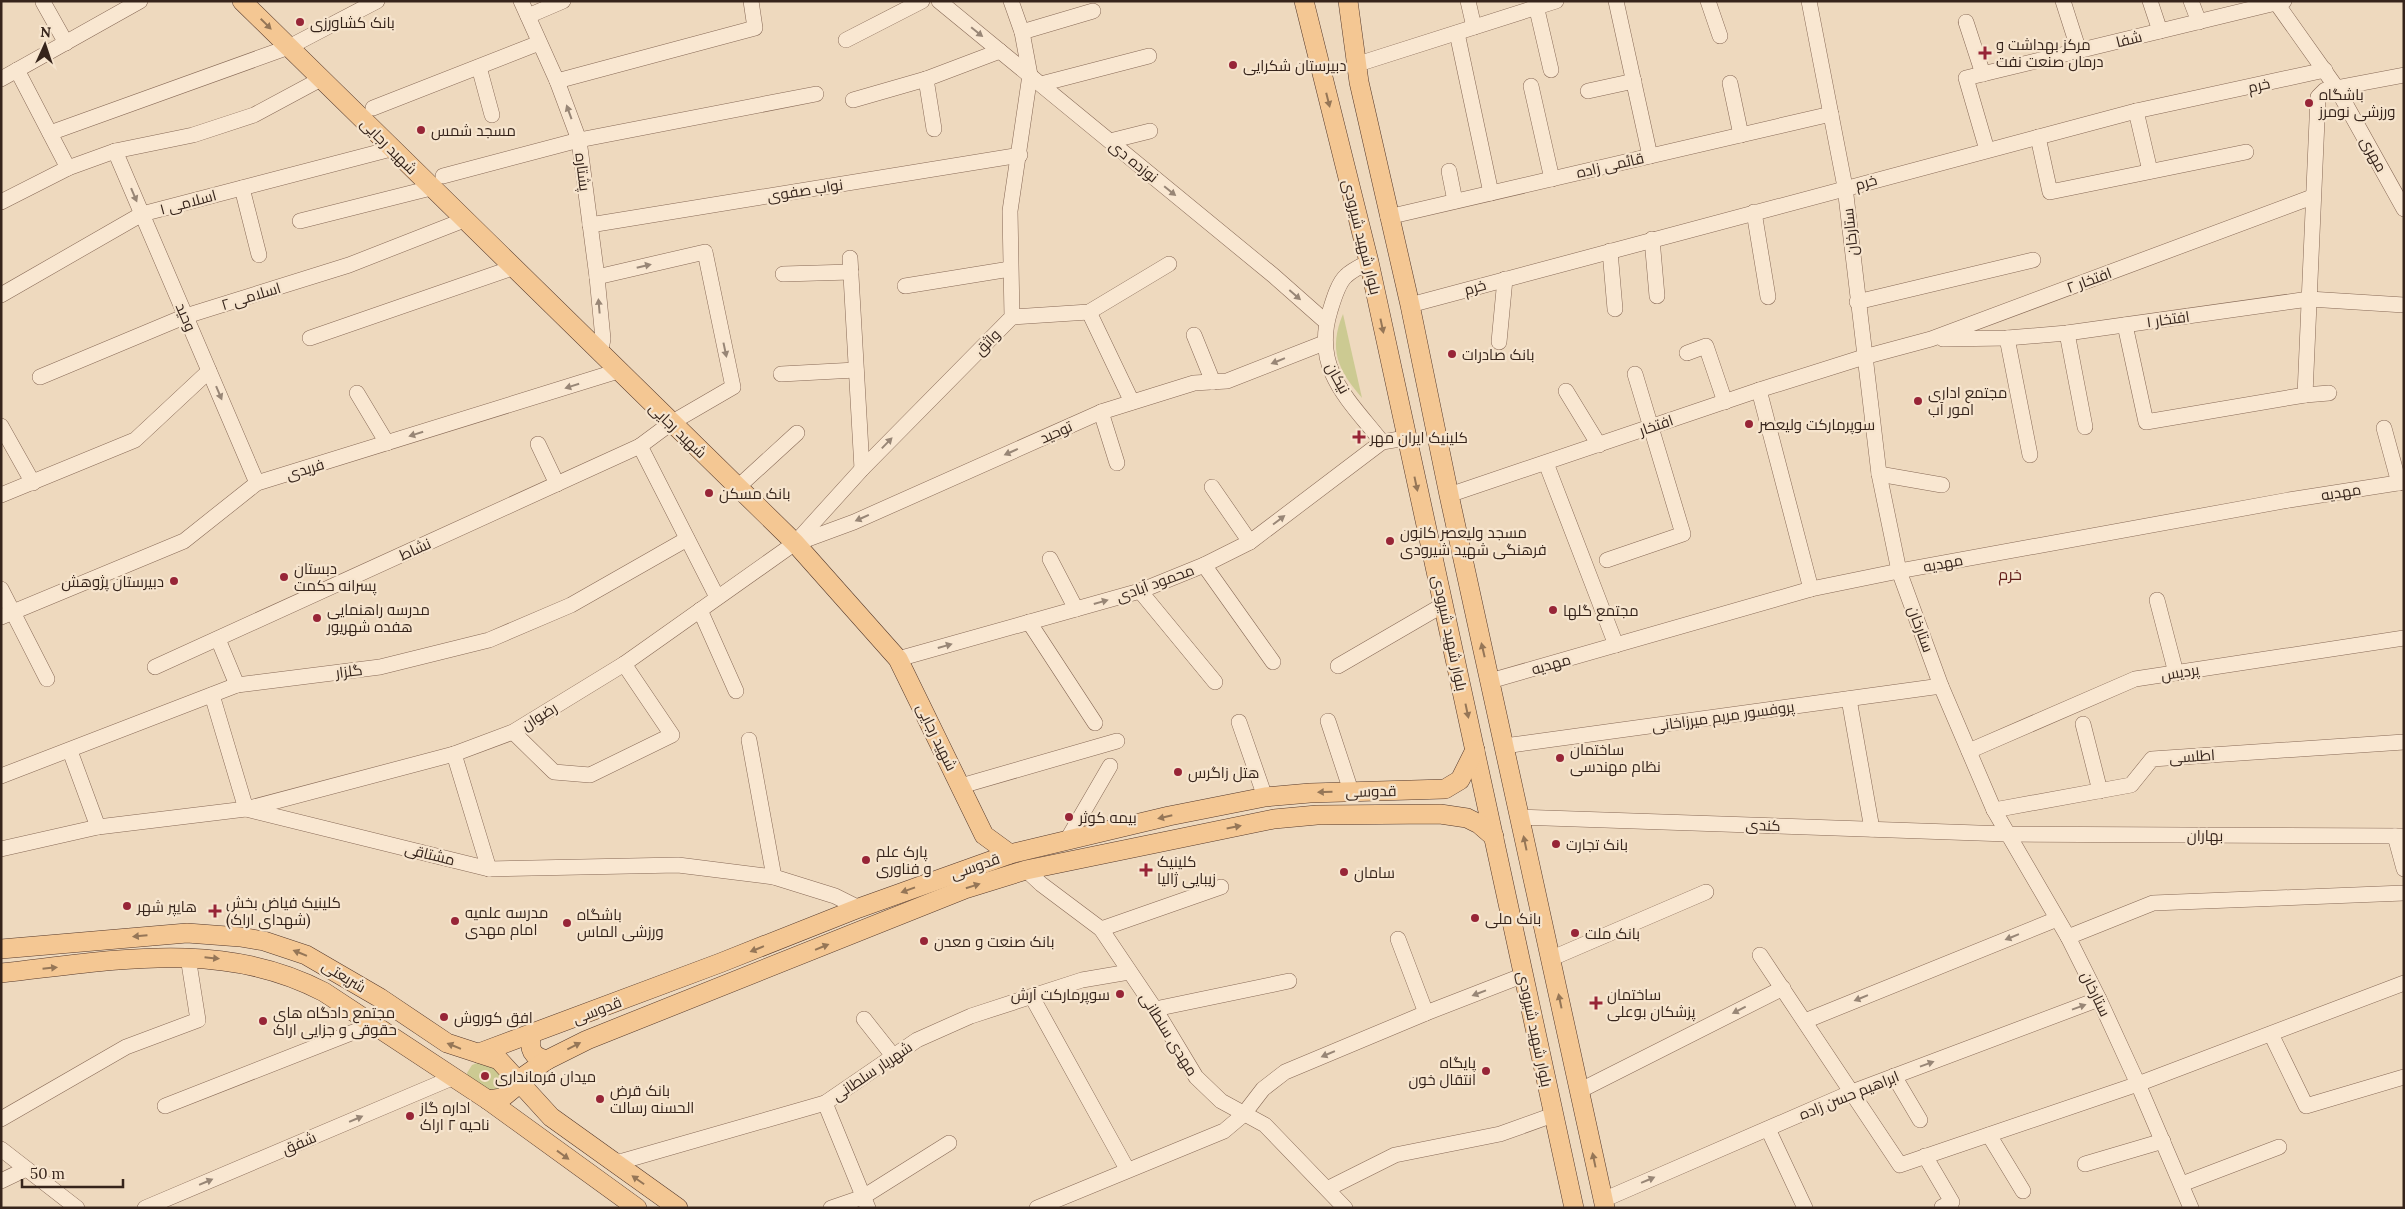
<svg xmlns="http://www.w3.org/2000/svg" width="2405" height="1209" font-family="Lora,Cairo,serif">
<rect width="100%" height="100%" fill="#eed9be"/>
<!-- green -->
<g fill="#ccca92">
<path d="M1343 314 1362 398C1338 370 1328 350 1343 314Z"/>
<path d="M477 1063C489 1062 501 1071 503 1082L500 1090 487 1092 469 1079 467 1073 472 1065Z"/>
</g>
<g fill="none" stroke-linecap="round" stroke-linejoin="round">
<defs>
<g id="minor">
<path d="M521 1 557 81 579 140 597 277 603 339 600 354"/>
<path d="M939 1 1274 276 1326 322"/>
<path d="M1468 1 1474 27"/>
<path d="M1535 1 1551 70"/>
<path d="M1616 1 1650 156"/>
<path d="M1708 1 1720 36"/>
<path d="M1809 1 1845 187 1879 474 1899 571 1941 686 1994 810 2068 937 2099 999 2138 1084 2191 1208"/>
<path d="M2063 1 2079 51"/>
<path d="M2150 1 2160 31"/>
<path d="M2191 1 2199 22"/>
<path d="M2275 1 2336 87 2404 209"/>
<path d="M43 2 66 43"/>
<path d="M528 16 563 1"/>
<path d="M1966 22 1983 74"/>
<path d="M1022 32 1093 11"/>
<path d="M1457 33 1491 193"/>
<path d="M846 40 922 1"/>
<path d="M1355 65 1556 1"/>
<path d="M479 67 492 115"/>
<path d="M17 70 68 168"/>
<path d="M1 79 140 1"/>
<path d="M926 79 934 129"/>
<path d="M557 81 755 28 751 1"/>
<path d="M1730 83 1741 135"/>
<path d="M1041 84 1149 56"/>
<path d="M1531 86 1552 179"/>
<path d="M1588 91 1634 81"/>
<path d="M853 100 926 79 1000 51"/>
<path d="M373 108 539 43"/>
<path d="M2136 111 2150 171"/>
<path d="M50 133 289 47 377 1"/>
<path d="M2038 137 2050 192 2246 152"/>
<path d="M1110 141 1150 131"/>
<path d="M1987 150 1966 78 2284 1"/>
<path d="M115 151 257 483"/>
<path d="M1449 171 1455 201"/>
<path d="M443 176 579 140 816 94"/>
<path d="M242 188 259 255"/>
<path d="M1 202 68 168 115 151 193 135 254 115 321 79"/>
<path d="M1754 212 1768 297"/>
<path d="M1388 217 1831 114"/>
<path d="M300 221 431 188"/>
<path d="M590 225 1020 155"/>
<path d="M1652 239 1657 296"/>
<path d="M1610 251 1615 309"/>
<path d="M850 258 862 469"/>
<path d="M1369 262C1361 266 1352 270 1346 276 1338 283 1333 301 1330 311 1312 369 1349 400 1382 442"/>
<path d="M783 274 851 272"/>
<path d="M905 286 1010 269"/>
<path d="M1 295 142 214 391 149"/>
<path d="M1857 302 2033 260"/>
<path d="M1410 305 2136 111 2325 70"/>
<path d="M1089 312 1132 402"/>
<path d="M1012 317 1089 312 1169 264"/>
<path d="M2125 325 2146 422 2305 395 2318 97 2325 90 2404 75"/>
<path d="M2067 333 2085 427"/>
<path d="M1194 335 1213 382"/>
<path d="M310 338 512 268"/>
<path d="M2007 338 2030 455"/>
<path d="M1943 339 2007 338 2067 333 2309 299 2404 305"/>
<path d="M1499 342 1505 279"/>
<path d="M1687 353 1706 346 1725 402"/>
<path d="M781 374 856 370"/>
<path d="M40 377 186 316 349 265 464 220"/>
<path d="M1759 390 1811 589"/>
<path d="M1566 391 1599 445"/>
<path d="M357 393 387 443"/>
<path d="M2305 395 2329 393"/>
<path d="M1101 412 1117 463"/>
<path d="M1 426 33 483"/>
<path d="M2384 428 2399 483"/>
<path d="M538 444 557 484"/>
<path d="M640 446 717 597"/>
<path d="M1546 463 1616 645"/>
<path d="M1879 474 1942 485"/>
<path d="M738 487 797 433"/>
<path d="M1212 487 1250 542"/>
<path d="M1 495 135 440 209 371"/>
<path d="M1449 495 1759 390 1864 357 1931 339 2312 197"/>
<path d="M797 543 854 522 1101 412 1194 383 1227 381 1324 343"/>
<path d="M1050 559 1076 609"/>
<path d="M1607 560 1683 534 1635 374"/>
<path d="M1204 565 1273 662"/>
<path d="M1 589 47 679"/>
<path d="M1140 591 1215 682"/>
<path d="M2157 600 2176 673"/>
<path d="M700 610 736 691"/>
<path d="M1 617 184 541 257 483 618 371"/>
<path d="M1029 622 1095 723"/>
<path d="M218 639 237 685"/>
<path d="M898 659 1140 591 1204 565 1250 542 1382 442 1406 438"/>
<path d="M1338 666 1443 605"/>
<path d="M155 667 640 446 671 423 733 387 705 252 597 277"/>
<path d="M1490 681 1811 589 1899 571 2289 500 2404 482"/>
<path d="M212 695 246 809 454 754 513 732 624 664 795 543 862 469 1012 317 1010 211 1030 75 1022 32 1011 1"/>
<path d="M1849 699 1872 829"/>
<path d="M1328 721 1351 791"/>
<path d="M1239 722 1265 797"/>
<path d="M2083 724 2100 791"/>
<path d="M513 732 554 772 590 775 672 735 624 664"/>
<path d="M749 740 774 877"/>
<path d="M1504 746 1941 686"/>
<path d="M70 751 98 827"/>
<path d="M1969 751 2135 679 2404 638"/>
<path d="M454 754 489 869"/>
<path d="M1 776 237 685 380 667 489 640 571 605 687 539"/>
<path d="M961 786 1117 741"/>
<path d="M1994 810 2131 785 2152 759 2404 742"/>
<path d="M1519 817 2007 834 2404 836"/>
<path d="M2395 836 2404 869"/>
<path d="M1067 840 1110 766"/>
<path d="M1 849 98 827 246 809 489 869 678 865 774 877 835 896 859 908"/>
<path d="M1026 870 1041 884 1101 929 1155 1009 1196 1077 1221 1101 1265 1125 1345 1208"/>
<path d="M1101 929 1221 887"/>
<path d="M2068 937 2153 903 2404 893"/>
<path d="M1398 939 1426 1013"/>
<path d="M1760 955 1900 1165 2138 1084 2404 983"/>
<path d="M1550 959 1706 892"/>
<path d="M1032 997 1127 1169"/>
<path d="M1155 1009 1289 981"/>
<path d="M864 1019 894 1057"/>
<path d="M1805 1021 2057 919"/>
<path d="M2271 1034 2306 1106 2404 1077"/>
<path d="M1894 1076 1920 1120"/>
<path d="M1579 1091 1783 988"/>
<path d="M825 1103 868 1208"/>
<path d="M165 1106 374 1024"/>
<path d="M1 1119 126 1047 198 1020 188 957"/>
<path d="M1768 1129 1805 1208"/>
<path d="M1989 1135 2023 1191"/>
<path d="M1 1149 77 1208"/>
<path d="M1925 1156 1952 1202 1942 1207"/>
<path d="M612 1161H623L825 1103 917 1040 971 1016 1082 980 1129 972"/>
<path d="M2085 1164 2163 1141"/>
<path d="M1 1181 26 1169"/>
<path d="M2182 1184 2279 1147"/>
<path d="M1327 1189 1395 1155 1500 1134 1553 1115"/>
<path d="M1603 1200 1852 1092 2099 999"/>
<path d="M145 1208 452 1078"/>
<path d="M831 1208 863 1197 949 1143"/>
<path d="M1037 1208 1224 1131 1243 1115 1263 1089 1285 1072 1426 1013 1524 975"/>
</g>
<g id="major">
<path d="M242 1 795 543 898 659 984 835 1010 854"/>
<path d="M1304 1 1369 262 1574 1208"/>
<path d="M1348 1 1359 82 1410 305 1449 495 1605 1208"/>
<path d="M1 949 187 933 240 937 264 941 306 955 380 998 447 1043 499 1060 551 1117 678 1208"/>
<path d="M1 973C111 961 222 938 324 992L488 1100 637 1208"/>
<path d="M532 1034C528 1049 532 1057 547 1060"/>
<path d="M479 1053 720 963 859 908 1010 854 1169 816 1265 797 1310 793 1445 789 1460 780 1475 750"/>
<path d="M488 1100 502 1098 513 1089 517 1081 547 1060 587 1040 965 889 1026 870 1274 819 1317 815 1440 814 1467 818 1479 824 1494 837"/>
</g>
</defs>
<!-- minor casing -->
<use href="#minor" stroke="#876956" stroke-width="16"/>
<!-- major casing -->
<use href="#major" stroke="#54382b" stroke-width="20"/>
<!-- minor -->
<use href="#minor" stroke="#f9e7d1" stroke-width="15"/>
<!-- major -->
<use href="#major" stroke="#f4c793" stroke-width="19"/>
</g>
<!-- one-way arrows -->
<defs><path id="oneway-solid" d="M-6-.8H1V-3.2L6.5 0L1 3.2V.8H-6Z" transform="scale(1.25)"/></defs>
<g fill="#957657">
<use href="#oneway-solid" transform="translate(266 24) rotate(45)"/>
<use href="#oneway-solid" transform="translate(1328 100) rotate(76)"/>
<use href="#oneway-solid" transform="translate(1382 326) rotate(78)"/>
<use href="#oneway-solid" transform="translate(1416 484) rotate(78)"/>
<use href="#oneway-solid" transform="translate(1483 650) rotate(-103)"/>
<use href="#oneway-solid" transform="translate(1467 711) rotate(78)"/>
<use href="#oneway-solid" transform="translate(1325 792) rotate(178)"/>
<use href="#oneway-solid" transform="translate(1165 817) rotate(167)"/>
<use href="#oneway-solid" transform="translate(1234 827) rotate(-11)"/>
<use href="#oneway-solid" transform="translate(1525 843) rotate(-102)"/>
<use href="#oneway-solid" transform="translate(973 886) rotate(-18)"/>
<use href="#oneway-solid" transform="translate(908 890) rotate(160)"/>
<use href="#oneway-solid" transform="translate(140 936) rotate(175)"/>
<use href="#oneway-solid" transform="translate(822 947) rotate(-22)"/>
<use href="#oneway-solid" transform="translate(757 949) rotate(158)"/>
<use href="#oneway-solid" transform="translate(300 953) rotate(-158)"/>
<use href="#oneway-solid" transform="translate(212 958) rotate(6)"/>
<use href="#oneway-solid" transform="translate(50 968) rotate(-6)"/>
<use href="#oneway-solid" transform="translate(1560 1001) rotate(-102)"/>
<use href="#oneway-solid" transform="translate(454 1046) rotate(-158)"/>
<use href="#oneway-solid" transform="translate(574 1046) rotate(-27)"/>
<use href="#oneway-solid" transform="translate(563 1155) rotate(36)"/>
<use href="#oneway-solid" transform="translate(1594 1160) rotate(-102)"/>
<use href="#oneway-solid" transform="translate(638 1180) rotate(-145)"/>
</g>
<g fill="#988676">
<use href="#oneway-solid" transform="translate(977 32) rotate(39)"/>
<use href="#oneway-solid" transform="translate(569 112) rotate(-110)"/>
<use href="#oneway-solid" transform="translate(1170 191) rotate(39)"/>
<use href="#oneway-solid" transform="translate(134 195) rotate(67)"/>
<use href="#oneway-solid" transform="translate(644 266) rotate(-13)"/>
<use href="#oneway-solid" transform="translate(1295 295) rotate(41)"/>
<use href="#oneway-solid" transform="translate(599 306) rotate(-95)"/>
<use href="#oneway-solid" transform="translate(725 350) rotate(78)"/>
<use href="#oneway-solid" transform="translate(1278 361) rotate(158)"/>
<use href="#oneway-solid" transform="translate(572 386) rotate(163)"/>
<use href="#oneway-solid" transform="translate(219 393) rotate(67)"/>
<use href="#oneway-solid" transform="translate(416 434) rotate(163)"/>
<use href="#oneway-solid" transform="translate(887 443) rotate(-46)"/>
<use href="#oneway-solid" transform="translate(1011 452) rotate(156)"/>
<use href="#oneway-solid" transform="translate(862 518) rotate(156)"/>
<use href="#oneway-solid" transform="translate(1279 520) rotate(-37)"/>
<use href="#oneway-solid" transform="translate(1101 602) rotate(-16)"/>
<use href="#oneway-solid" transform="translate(945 646) rotate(-16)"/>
<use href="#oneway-solid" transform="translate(2012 937) rotate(158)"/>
<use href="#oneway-solid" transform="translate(1479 993) rotate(159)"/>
<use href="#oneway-solid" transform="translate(1861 998) rotate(158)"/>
<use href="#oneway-solid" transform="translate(2079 1007) rotate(-20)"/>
<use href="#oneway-solid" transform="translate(1739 1010) rotate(153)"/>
<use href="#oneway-solid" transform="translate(1328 1054) rotate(157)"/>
<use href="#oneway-solid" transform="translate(1927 1064) rotate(-20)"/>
<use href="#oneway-solid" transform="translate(356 1119) rotate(-23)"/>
<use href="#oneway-solid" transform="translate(1648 1180) rotate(-23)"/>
<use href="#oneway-solid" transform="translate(206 1182) rotate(-23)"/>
</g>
<!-- markers -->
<g fill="#972537" stroke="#f6e4cd" stroke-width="2">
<circle cx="300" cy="22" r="5"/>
<path d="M1982.5 45.5h5v5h5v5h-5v5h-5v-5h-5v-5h5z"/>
<circle cx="1233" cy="65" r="5"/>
<circle cx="2309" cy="103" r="5"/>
<circle cx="421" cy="130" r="5"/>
<circle cx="1452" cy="354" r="5"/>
<circle cx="1918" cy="401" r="5"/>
<circle cx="1749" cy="424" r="5"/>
<path d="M1356.5 429.5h5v5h5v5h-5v5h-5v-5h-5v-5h5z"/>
<circle cx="709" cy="493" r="5"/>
<circle cx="1390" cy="541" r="5"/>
<circle cx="284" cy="577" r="5"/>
<circle cx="174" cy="581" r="5"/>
<circle cx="1553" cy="610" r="5"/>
<circle cx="317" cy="618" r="5"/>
<circle cx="1560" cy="758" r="5"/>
<circle cx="1178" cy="772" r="5"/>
<circle cx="1069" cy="817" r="5"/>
<circle cx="1556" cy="844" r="5"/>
<circle cx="866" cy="860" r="5"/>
<path d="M1143.5 862.5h5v5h5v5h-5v5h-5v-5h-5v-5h5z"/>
<circle cx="1344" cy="872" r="5"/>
<circle cx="127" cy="906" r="5"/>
<path d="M212.5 903.5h5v5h5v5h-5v5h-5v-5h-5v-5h5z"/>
<circle cx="1475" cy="918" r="5"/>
<circle cx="455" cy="921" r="5"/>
<circle cx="567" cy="923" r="5"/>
<circle cx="1575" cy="933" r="5"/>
<circle cx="924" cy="941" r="5"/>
<circle cx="1120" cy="994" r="5"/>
<path d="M1593.5 995.5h5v5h5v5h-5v5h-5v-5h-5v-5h5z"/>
<circle cx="444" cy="1017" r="5"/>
<circle cx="263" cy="1021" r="5"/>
<circle cx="1486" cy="1071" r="5"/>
<circle cx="485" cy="1076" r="5"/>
<circle cx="600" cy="1099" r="5"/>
<circle cx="410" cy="1116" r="5"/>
</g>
<g text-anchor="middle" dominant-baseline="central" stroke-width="4.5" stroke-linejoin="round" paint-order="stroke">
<!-- poi labels -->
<g font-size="15" fill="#36241b" stroke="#f6e4cd" text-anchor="start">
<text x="310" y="22">بانک کشاورزی</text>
<text x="1996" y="44">مرکز بهداشت و<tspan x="1996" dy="17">درمان صنعت نفت</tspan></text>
<text x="1243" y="65">دبیرستان شکرایی</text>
<text x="2319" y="94">باشگاه<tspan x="2319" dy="17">ورزشی نومرز</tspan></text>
<text x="431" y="130">مسجد شمس</text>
<text x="1462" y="354">بانک صادرات</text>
<text x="1928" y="392">مجتمع اداری<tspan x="1928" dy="17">امور آب</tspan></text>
<text x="1759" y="424">سوپرمارکت ولیعصر</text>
<text x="1370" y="437">کلینیک ایران مهر</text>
<text x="719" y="493">بانک مسکن</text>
<text x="1400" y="532">مسجد ولیعصر کانون<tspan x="1400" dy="17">فرهنگی شهید شیرودی</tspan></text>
<text x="294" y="568">دبستان<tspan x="294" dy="17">پسرانه حکمت</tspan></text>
<text x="164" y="581" text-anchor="end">دبیرستان پژوهش</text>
<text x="327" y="609">مدرسه راهنمایی<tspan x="327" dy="17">هفده شهریور</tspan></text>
<text x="1563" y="610">مجتمع گلها</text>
<text x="1570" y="749">ساختمان<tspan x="1570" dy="17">نظام مهندسی</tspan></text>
<text x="1188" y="772">هتل زاگرس</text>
<text x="1079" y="817">بیمه کوثر</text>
<text x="1566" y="844">بانک تجارت</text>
<text x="876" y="851">پارک علم<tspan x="876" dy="17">و فناوری</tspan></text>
<text x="1157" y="861">کلینیک<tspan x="1157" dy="17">زیبایی ژالیا</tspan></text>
<text x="1354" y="872">سامان</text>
<text x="226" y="902">کلینیک فیاض بخش<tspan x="226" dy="17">(شهدای اراک)</tspan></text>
<text x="137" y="906">هایپر شهر</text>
<text x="465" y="912">مدرسه علمیه<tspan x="465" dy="17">امام مهدی</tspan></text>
<text x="577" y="914">باشگاه<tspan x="577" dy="17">ورزشی الماس</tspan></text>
<text x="1485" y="918">بانک ملی</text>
<text x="1585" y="933">بانک ملت</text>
<text x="934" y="941">بانک صنعت و معدن</text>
<text x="1110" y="994" text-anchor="end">سوپرمارکت آرش</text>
<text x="1607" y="994">ساختمان<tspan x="1607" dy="17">پزشکان بوعلی</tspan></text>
<text x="273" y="1012">مجتمع دادگاه های<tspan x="273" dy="17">حقوقی و جزایی اراک</tspan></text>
<text x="454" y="1017">افق کوروش</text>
<text x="1476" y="1062" text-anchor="end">پایگاه<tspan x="1476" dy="17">انتقال خون</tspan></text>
<text x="495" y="1076">میدان فرمانداری</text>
<text x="610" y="1090">بانک قرض<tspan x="610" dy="17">الحسنه رسالت</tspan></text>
<text x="420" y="1107">اداره گاز<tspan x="420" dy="17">ناحیه ۲ اراک</tspan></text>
</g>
<!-- street labels -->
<g font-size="15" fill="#36241b" stroke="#f6e4cd">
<text transform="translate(2129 39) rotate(-14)">شفا</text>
<text transform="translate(2259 85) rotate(-12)">خرم</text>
<text transform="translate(389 146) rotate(45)">شهید رجایی</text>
<text transform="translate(2374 154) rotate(61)">مهری</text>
<text transform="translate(1134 161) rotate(39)">نوزده دی</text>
<text transform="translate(1610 165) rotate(-13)">قائمی زاده</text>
<text transform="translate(583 172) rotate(83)">پشتاره</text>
<text transform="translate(1866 182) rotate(-15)">خرم</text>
<text transform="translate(805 190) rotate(-9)">نواب صفوی</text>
<text transform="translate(188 202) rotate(-15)">اسلامی ۱</text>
<text transform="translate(1850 232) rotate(-96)">ستارخان</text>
<text transform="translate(1362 237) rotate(76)">بلوار شهید شیرودی</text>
<text transform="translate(2089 280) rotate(-20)">افتخار ۲</text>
<text transform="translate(1475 287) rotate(-15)">خرم</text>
<text transform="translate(251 296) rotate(-17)">اسلامی ۲</text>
<text transform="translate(186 317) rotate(67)">وحید</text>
<text transform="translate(2168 319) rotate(-8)">افتخار ۱</text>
<text transform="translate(987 342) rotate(-46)">واثق</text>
<text transform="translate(1338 378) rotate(61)">نیکان</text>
<text transform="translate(1656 425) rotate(-19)">افتخار</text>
<text transform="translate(678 430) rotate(44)">شهید رجایی</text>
<text transform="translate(1056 432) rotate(-24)">توحید</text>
<text transform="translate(305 469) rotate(-17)">فریدی</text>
<text transform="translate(2341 492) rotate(-9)">مهدیه</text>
<text transform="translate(415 549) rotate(-24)">نشاط</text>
<text transform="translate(1943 563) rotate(-10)">مهدیه</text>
<text transform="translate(1155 583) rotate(-20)">محمود آبادی</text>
<text transform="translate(1921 629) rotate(70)">ستارخان</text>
<text transform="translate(1450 633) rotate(78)">بلوار شهید شیرودی</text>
<text transform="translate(1551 664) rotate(-16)">مهدیه</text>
<text transform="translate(349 671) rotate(-7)">گلزار</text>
<text transform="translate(2180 672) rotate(-9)">پردیس</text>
<text transform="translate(539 716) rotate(-32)">رضوان</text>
<text transform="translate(1723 716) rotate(-8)">پروفسور مریم میرزاخانی</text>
<text transform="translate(937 737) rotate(64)">شهید رجایی</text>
<text transform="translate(2192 756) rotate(-4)">اطلسی</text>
<text transform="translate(1371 791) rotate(-1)">قدوسی</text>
<text transform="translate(1763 825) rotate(2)">کندی</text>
<text x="2205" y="835">بهاران</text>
<text transform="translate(430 854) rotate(14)">مشتاقی</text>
<text transform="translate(975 866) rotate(-19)">قدوسی</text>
<text transform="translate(344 976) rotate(31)">شریعتی</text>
<text transform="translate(2096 994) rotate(64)">ستارخان</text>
<text transform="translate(597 1010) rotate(-21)">قدوسی</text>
<text transform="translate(1535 1029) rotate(78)">بلوار شهید شیرودی</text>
<text transform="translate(1169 1034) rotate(58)">مهدی سلطانی</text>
<text transform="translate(872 1071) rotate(-34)">شهریار سلطانی</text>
<text transform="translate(1849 1095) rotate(-22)">ابراهیم حسن زاده</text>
<text transform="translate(299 1143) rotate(-23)">شفق</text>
</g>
<!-- neighbourhood labels -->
<g font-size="16" fill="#631e1a" stroke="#f6e4cd">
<text x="2010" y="574">خرم</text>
</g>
</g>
<!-- border -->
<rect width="2405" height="1209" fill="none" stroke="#36241b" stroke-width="5"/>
<!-- north arrow -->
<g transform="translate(45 45) rotate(3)" stroke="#f6e4cd" stroke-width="4" paint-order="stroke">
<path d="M0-4L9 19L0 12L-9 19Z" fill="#36241b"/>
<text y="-8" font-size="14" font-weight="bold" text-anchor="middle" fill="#36241b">N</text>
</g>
<!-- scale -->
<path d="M22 1179v8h101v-8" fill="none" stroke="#36241b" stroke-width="2.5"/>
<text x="30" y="1179" font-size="15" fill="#36241b" stroke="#f6e4cd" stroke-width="4" paint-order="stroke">50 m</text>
</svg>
